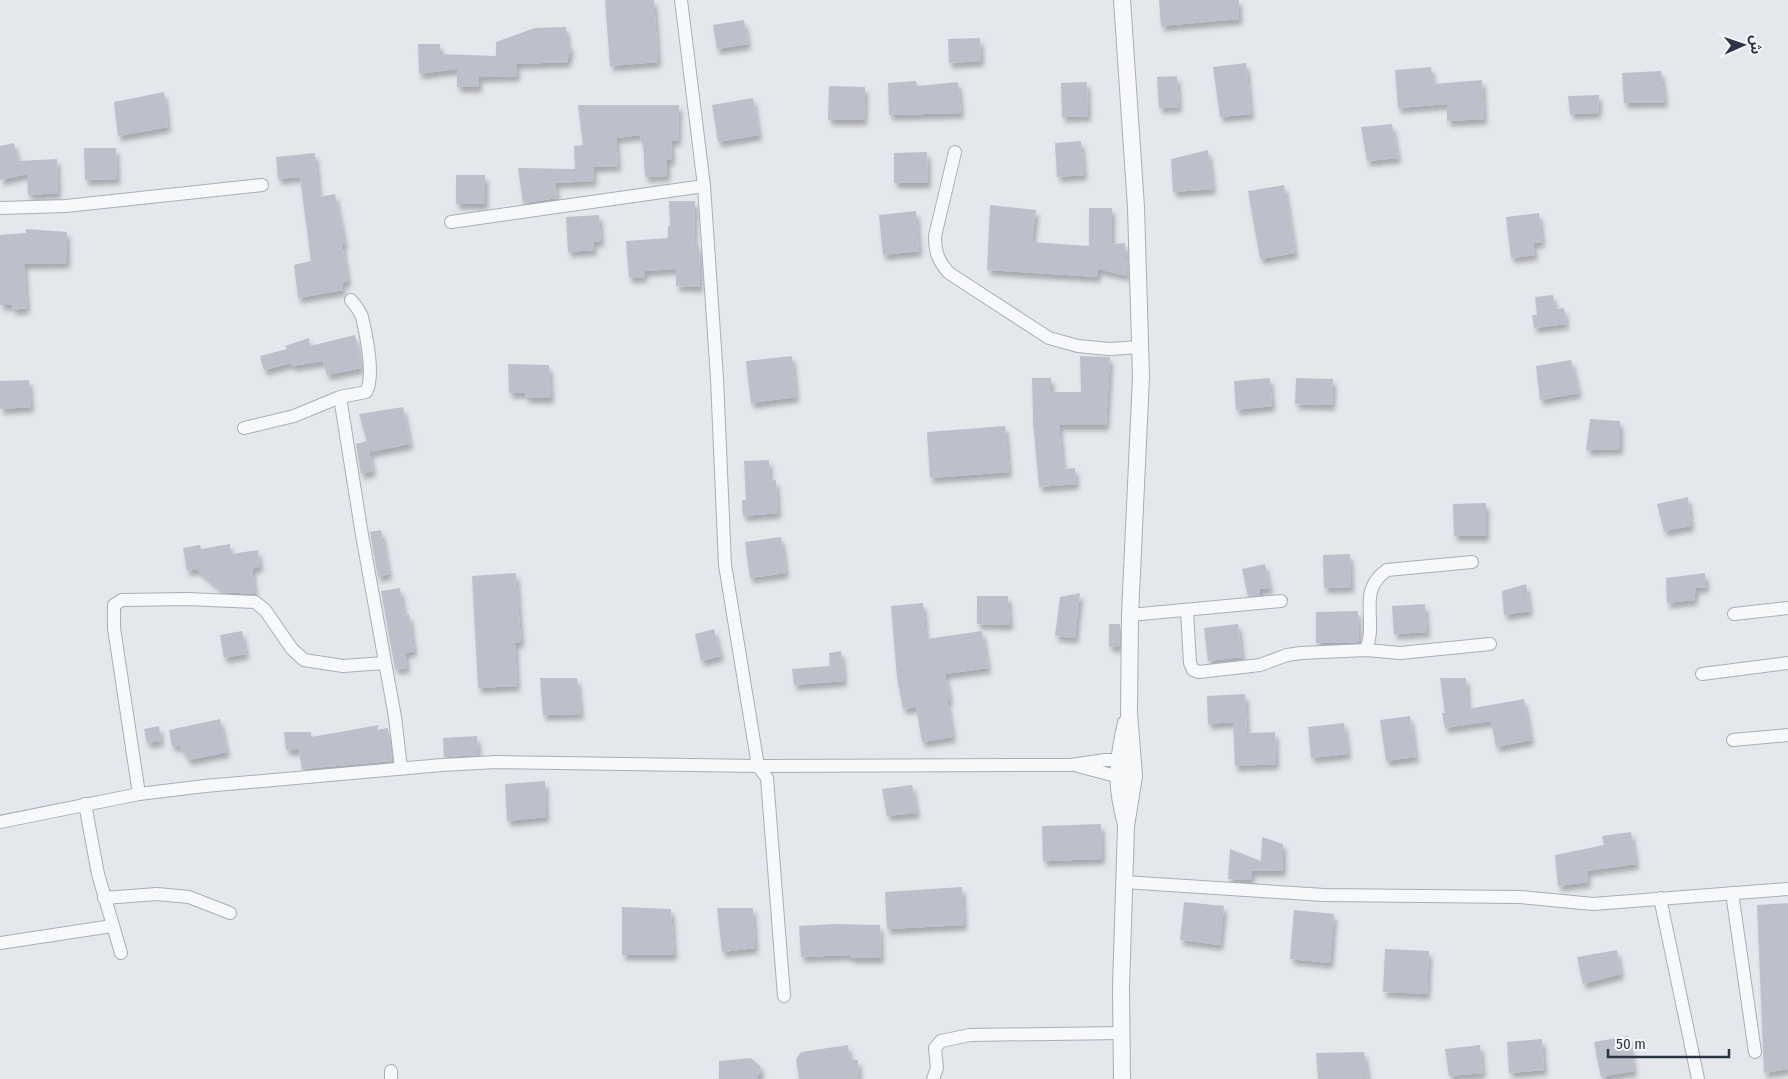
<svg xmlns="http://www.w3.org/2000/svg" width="1788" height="1079" font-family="'Fira Sans Condensed','Noto Sans Arabic',sans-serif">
<defs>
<filter id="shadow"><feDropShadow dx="3" dy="5.5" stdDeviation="2.5" flood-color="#0004"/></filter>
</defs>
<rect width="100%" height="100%" fill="#e4e7ec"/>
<!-- building -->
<g fill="#bbc0ca" filter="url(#shadow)">
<path d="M605 0H654L658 62 610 66Z"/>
<path d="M1159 0H1239V19L1161 26Z"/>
<path d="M744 20 748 44 717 49 713 25Z"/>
<path d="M566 27 567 43 571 48 567 62 516 64 517 76 479 77V87H457V69L419 74 418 44H440V54L496 56V42L535 28Z"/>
<path d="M980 38 981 61 949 63 948 39Z"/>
<path d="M1246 63 1251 114 1220 117 1213 67Z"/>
<path d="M1431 67 1433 84 1482 80 1484 119 1447 121V104L1398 108 1395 70Z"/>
<path d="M1661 71 1665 102 1624 103 1622 73Z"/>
<path d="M1177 76 1179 107 1159 108 1157 77Z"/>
<path d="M916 81 917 86 958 82 961 113 889 115 888 83Z"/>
<path d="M1087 82 1088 116 1062 117 1061 83Z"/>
<path d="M829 86 865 87 864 120H828Z"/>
<path d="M164 92 168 127 118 136 114 102Z"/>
<path d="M1599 95 1598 113 1570 114 1568 96Z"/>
<path d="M753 98 759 135 718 142 712 105Z"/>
<path d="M578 105H679L678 140 671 141 672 160H667V176L645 177 643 142 641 143 640 135 616 138 618 166 593 167 594 181 555 183 557 198 523 203 518 168 575 169 574 146 583 145Z"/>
<path d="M1392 124 1398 158 1367 161 1361 127Z"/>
<path d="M1081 141 1084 175 1057 177 1055 143Z"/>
<path d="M14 143 18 161 57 159 58 193 28 195 27 174 0 180V146Z"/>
<path d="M84 148H116L117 179 85 180Z"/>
<path d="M1208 150 1213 189 1173 192 1171 159Z"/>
<path d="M927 152 928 183H894V153Z"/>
<path d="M315 153 319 197 335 194 345 244H342L348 281 342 283 343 290 298 298 294 265 311 261 300 177 278 179 276 157Z"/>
<rect x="456" y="175" width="29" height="29"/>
<path d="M1284 185 1295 253 1260 259 1248 191Z"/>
<path d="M669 201H695L694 245H699L700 287 676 286V269L644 271 645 277 629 278 626 241 668 238V226H670Z"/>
<path d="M990 205 1036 210 1032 242 1089 246V208H1112V244L1125 243 1127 276 1098 269V277L987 270Z"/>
<path d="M916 211 919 251 883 255 879 215Z"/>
<path d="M1539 213 1542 242 1533 243 1535 255 1511 258 1506 217Z"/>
<path d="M599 215 601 241 593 242 594 250 568 252 566 217Z"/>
<path d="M26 229 67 232V263L24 264 27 308 13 310 12 305H0V235L26 233Z"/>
<path d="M1553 295 1555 309 1564 308 1566 324 1534 328 1532 315H1537L1535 297Z"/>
<path d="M355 335 361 368 327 375 323 361 292 366 291 363 264 370 260 356 287 349 285 346 309 338 310 346Z"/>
<path d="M792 356 796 397 751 403 746 361Z"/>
<path d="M1080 356 1110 357 1106 425H1059L1063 469 1075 468 1076 484 1039 487 1033 422 1032 378H1051V392H1081Z"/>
<path d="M1571 360 1579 393 1540 400 1536 366Z"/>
<path d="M508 364 549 365 551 398H526L525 393H509Z"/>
<path d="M1270 378 1272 406 1236 410 1234 381Z"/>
<path d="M1296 378 1333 379 1332 405 1295 404Z"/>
<path d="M29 380 31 407 0 409V381Z"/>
<path d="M403 407 410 444 370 452 359 414Z"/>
<path d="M1590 419 1620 421V449L1586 450Z"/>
<path d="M1005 426 1009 472 930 478 927 432Z"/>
<path d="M367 441 373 471 361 474 356 444Z"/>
<path d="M769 460 770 481 776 480 778 513 743 516 742 500H746L744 461Z"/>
<path d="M1688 497 1691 526 1664 531 1657 504Z"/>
<path d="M1486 503V536H1454L1453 504Z"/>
<path d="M381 530 389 574 378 577 370 532Z"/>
<path d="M781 537 786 573 750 578 745 542Z"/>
<path d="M230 544 231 554 258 550 260 566 252 569 255 594 224 592 197 569 187 571 183 548 200 545 201 549Z"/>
<path d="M1350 554 1351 587 1324 588 1323 555Z"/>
<path d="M1265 564 1270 589H1260V595L1248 596 1242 569Z"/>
<path d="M516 573 521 642 515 643 517 686 478 688 472 576Z"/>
<path d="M1705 573 1706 587 1696 588 1694 600 1667 603 1666 578Z"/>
<path d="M1526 584 1530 611 1504 615 1502 591Z"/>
<path d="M400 588 404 615 409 614 414 651 405 653 407 668 395 669 381 591Z"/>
<path d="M1080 593 1075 638 1055 636 1060 597Z"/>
<path d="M977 596H1008L1010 625 977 624Z"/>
<path d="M923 603 926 639 982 631 988 668 945 674 950 699 947 700 953 737 922 742 916 707 903 709 897 678 891 606Z"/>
<path d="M1425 604 1427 632 1394 634 1392 606Z"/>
<path d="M1358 611 1359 642 1316 643V612Z"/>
<rect x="1109" y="624" width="11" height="23"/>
<path d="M1238 624 1242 657 1208 661 1204 628Z"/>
<path d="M714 629 721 656 701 661 695 634Z"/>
<path d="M242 631 246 654 224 658 220 635Z"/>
<path d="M841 651 844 681 794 685 792 669 830 666 829 653Z"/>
<path d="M540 678H577L581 714 543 715Z"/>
<path d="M1440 678H1466L1468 709 1524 699 1531 740 1496 747 1491 721 1445 728 1442 713H1445Z"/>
<path d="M1245 694 1247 733 1275 732 1276 764 1235 766 1233 722 1208 724 1207 696Z"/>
<path d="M1410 716 1416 757 1386 761 1380 720Z"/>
<path d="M220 719 227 752 189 760 179 745 172 747 169 730Z"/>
<path d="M1344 723 1348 754 1311 758 1308 727Z"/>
<path d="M379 725 377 730 388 728 392 761 302 769 299 750H286L284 732H311V737Z"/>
<path d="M159 726 161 741 147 743 144 729Z"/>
<path d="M477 736 478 755 444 757 443 738Z"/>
<path d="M545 781 546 817 507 821 505 784Z"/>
<path d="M912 785 917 813 887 816 882 789Z"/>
<path d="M1101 824 1102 859 1043 861 1042 826Z"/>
<path d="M1631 832 1636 864 1587 871 1588 882 1558 886 1555 855 1604 845 1602 836Z"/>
<path d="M1262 837 1283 844V871H1252L1251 880 1228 879 1230 849 1261 861Z"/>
<path d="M962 887 964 925 887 929 885 892Z"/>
<path d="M1184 902 1224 906 1220 945 1180 940Z"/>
<path d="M1788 903V1069L1764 1073 1757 905Z"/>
<path d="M622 907 671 909 674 955H622Z"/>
<path d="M717 908H753L755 948 722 952Z"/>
<path d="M1294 910 1334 914 1330 963 1290 959Z"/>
<path d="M834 924 880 925 881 958H850V955L801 957 799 926Z"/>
<path d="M1385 949 1429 951 1427 994 1383 992Z"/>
<path d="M1617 950 1621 974 1583 984 1577 957Z"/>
<path d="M1628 1036 1634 1071 1601 1077 1594 1042Z"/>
<path d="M1542 1039 1544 1070 1509 1073 1507 1042Z"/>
<path d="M848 1045 850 1059 858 1060 859 1078 799 1079 796 1059 801 1052Z"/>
<path d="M1480 1045 1483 1073 1449 1076 1445 1049Z"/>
<path d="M1364 1052 1368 1079H1318L1316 1053Z"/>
<path d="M751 1058 760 1066 761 1073 758 1075V1079H719V1061Z"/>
</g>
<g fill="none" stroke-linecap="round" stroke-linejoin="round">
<defs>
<g id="minor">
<path d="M681 0 704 186 717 378 725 565 758 766 767 778 784 996"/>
<path d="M955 152 935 236C935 252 938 261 949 273L1049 338 1078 346 1109 349 1141 347"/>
<path d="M0 208 66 206 262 185"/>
<path d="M451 222 704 186"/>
<path d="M351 300C355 305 360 311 362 317 366 334 375 377 366 392L340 397 362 535 395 717 401 768"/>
<path d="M244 428 294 416 340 397"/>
<path d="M1187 611 1190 663 1193 670 1199 672 1260 665 1287 655 1301 653 1366 650 1400 653 1490 644"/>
<path d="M1734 614 1788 608"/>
<path d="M1130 615 1281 601"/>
<path d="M1366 650C1368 644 1370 637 1370 630 1371 606 1363 587 1387 570L1472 562"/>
<path d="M1702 674 1788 663"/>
<path d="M1733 740 1788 735"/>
<path d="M1078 766 1112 775 1127 776"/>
<path d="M139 794 114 628V605L122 600 188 599 255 602 265 610 292 649 304 660 343 666 384 663"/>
<path d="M85 804 98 874 121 953"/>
<path d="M0 822 139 794 205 786 442 765 497 762 758 766 1017 765H1071L1105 760H1128"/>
<path d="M1124 882 1324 895 1520 897 1593 904 1788 889"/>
<path d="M1732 893 1755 1052"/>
<path d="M104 898 157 894 189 897 230 913"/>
<path d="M1660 898 1698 1079"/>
<path d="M0 943 112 926"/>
<path d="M391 1071V1079"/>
<path d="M933 1079 937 1068 935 1048 941 1041 970 1035 1121 1033"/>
</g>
<g id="tertiary">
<path d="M1126 824C1115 786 1117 761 1126 723"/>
<path d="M1122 1079 1121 987 1126 826 1134 776 1129 713 1130 615 1141 377 1136 207 1122 0"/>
</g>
</defs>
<!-- minor casing -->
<use href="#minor" stroke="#a9aeb7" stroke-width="14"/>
<!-- tertiary casing -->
<use href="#tertiary" stroke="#a9aeb7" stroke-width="18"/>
<!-- minor -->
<use href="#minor" stroke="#f7f8fa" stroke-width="12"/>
<!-- tertiary -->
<use href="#tertiary" stroke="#f7f8fa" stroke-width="16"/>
</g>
<!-- north arrow -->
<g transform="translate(1743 45) rotate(88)" stroke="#f4f6f9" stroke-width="4" paint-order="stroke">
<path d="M0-4L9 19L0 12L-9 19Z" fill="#2b3445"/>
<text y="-8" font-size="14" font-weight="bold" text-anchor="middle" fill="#2b3445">ش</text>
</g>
<!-- scale -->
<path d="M1608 1049v8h121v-8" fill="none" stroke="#2b3445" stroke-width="2.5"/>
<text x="1616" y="1049" font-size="15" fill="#2b3445" stroke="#f4f6f9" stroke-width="4" paint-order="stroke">50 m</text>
</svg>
